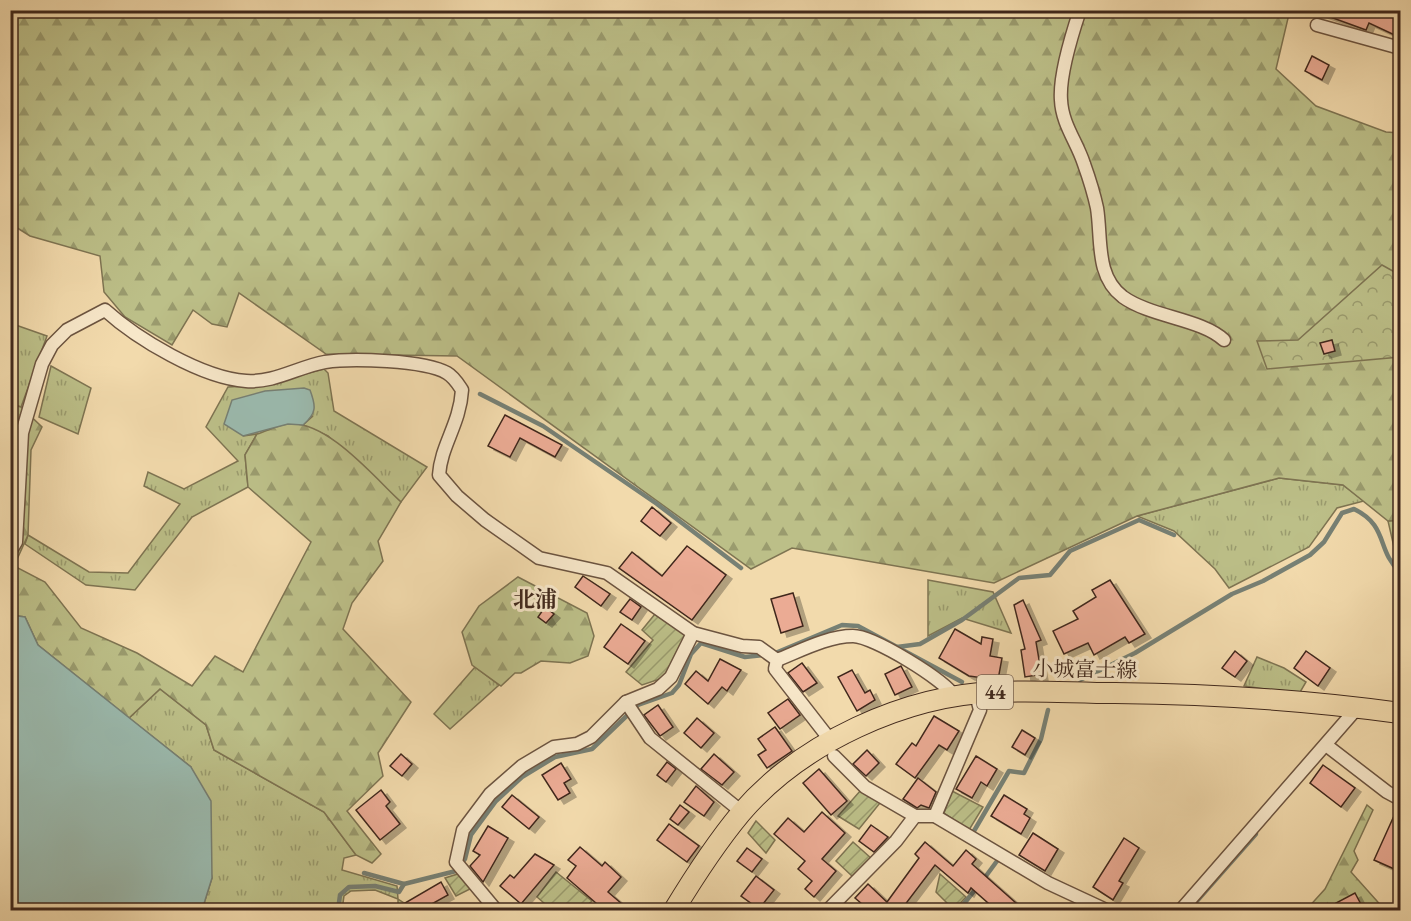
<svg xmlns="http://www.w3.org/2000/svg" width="1411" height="921" font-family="'EB Garamond','Noto Serif JP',serif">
<defs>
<pattern id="grass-tufts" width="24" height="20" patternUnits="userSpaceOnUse" patternTransform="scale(1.5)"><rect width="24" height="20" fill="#bcbf88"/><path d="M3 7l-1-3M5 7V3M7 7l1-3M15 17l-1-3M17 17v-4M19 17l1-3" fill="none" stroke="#9a9b6e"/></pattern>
<pattern id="forest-firs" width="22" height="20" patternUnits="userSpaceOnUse" patternTransform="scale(1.5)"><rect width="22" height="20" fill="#bcbf88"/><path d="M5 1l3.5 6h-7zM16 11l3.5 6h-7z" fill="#9a9b6e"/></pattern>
<pattern id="park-crowns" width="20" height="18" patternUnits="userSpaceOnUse" patternTransform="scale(1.5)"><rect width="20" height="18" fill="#bcbf88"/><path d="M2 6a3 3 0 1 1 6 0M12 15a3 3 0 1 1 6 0" fill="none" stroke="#9a9b6e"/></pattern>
<pattern id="garden-furrows" width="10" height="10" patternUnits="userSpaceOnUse" patternTransform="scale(1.5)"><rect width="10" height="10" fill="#bcbf88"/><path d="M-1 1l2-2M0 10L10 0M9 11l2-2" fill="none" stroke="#9a9b6e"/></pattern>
<filter id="shadow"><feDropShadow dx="6" dy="4" stdDeviation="0" flood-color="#0004"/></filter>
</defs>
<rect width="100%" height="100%" fill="#f2daac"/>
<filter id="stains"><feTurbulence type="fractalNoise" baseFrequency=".00333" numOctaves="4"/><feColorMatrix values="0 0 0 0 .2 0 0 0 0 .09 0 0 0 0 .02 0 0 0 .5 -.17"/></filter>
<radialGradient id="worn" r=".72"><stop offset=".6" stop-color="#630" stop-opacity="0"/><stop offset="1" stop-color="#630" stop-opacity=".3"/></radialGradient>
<!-- grass -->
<g fill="url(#grass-tufts)" stroke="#7e7452" stroke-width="1.5">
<path d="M10 323 47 336 21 407 11 404Z"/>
<path d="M51 366 91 388 78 434 39 417Z"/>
<path d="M324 369 328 373 334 411 427 467 401 502 328 436 303 425 313 416 243 436 257 434 245 455 248 487 192 517 135 590 86 585 25 544 28 535 89 572 128 573 180 504 144 486 148 472 184 489 238 461 206 427 228 387 264 385Z"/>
<path d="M1279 478 1343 485 1364 501 1337 508 1309 547 1229 588 1215 569 1174 531 1137 516Z"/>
<path d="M1400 520V561L1396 556 1388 521Z"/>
<path d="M928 580 993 592 1011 633 962 618 928 636Z"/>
<path d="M1257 657 1284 668 1306 682 1299 694 1244 686Z"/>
<path d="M475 667 499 685 450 729 434 714Z"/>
<path d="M160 689 206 725 214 750 324 812 356 855 344 858 342 870 397 886 398 899 404 903 405 910H398V899L375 890 351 891 344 896 342 910H202L212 878 191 767 129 718Z"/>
</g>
<!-- forest -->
<g fill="url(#forest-firs)" stroke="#7e7452" stroke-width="1.5">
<path d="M10 11H1288L1289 14 1276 69 1316 106 1386 132 1400 133V520L1388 521 1343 485 1279 478 1137 516 994 583 792 548 751 569 457 356 326 354 239 293 227 327 212 324 193 310 172 345 125 317 104 292 100 256 30 236 11 224Z"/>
<path d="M10 404 21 407 42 427 31 450 28 535 14 566 45 582 81 628 137 653 192 686 215 656 243 672 311 542 248 487 245 455 257 434C267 431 278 425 288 424 326 419 375 478 401 502L378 541 383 561 352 603 343 629 411 702 378 753 383 776 347 811 381 854 372 863 356 855 324 812 214 750 206 725 160 689 129 718 38 645 25 617 11 615Z"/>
<path d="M518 577 587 613 594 636 588 656 570 663 541 661 521 673H515L501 686 472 665 462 632 479 606Z"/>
<path d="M1367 805 1373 810 1354 851 1358 860 1351 872 1385 910H1306L1325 889Z"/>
</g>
<!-- park -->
<path fill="url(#park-crowns)" stroke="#7e7452" stroke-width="1.5" d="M1382 265 1400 275V357L1267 369 1257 341 1298 340Z"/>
<!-- garden -->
<g fill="url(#garden-furrows)" stroke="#7e7452" stroke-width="1.5">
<path d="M655 614 687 635 663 678 642 685 626 672 653 640 642 630Z"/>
<path d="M861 790 880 803 859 829 838 816Z"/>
<path d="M952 791 983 807 969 830 944 813Z"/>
<path d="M756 821 775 840 766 853 748 833Z"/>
<path d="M853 842 872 859 853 877 836 861Z"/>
<path d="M556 872 592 901 582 910H552L537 897Z"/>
<path d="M461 873 472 888 456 896 445 878Z"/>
<path d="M940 874 966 897 954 910 936 892Z"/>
</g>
<!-- water -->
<g fill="#9bbaae" stroke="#778074" stroke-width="1.5">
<path d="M304 388 310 390C316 406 317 413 303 425L288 424 243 436 224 424 232 400 265 391Z"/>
<path d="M11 615 25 617 38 645 191 767 211 801 212 878 202 910H11Z"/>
</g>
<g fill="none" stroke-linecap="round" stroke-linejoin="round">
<!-- stream -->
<g stroke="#778074" stroke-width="4.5">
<path d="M480 394 543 426 657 504 741 568"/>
<path d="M897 647 920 644 962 620 1019 578 1050 575 1070 551 1139 520 1174 535"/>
<path d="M773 654 842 625 858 626 962 682"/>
<path d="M1080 680 1135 653 1232 594 1263 581 1310 555 1324 542 1342 513 1354 509C1389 526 1376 550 1400 572"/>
<path d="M974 831 1009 771 1024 773 1041 739 1048 710"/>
<path d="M364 873 404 884 456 871 465 859 471 835 496 801 522 777 555 757 592 749 638 705 672 693 679 685 691 654 701 643 745 657 764 655"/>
<path d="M983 880 997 861"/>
<path d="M338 910 340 895 349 887 375 886 399 892 404 884"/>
<path d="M959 910 978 886"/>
<path d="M1189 910 1256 834"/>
</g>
</g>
<!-- building -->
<g fill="#ebab94" stroke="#40281c" stroke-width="1.5" filter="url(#shadow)">
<path d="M1311 10H1373L1378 14 1380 10H1390L1401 16V38L1369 23 1366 30Z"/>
<path d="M1312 56 1329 65 1322 80 1305 71Z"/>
<path d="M1332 340 1335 351 1324 354 1320 343Z"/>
<path d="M505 415 562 445 555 457 520 438 510 457 488 446Z"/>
<path d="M652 507 671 523 660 536 641 521Z"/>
<path d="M687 546 726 575 692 620 619 568 632 552 662 576Z"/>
<path d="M583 576 610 594 601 606 575 587Z"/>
<path d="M1110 580 1145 634 1129 643 1125 637 1094 655 1088 643 1064 654 1053 631 1078 619 1073 611 1096 597 1092 590Z"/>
<path d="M793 593 803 626 781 633 771 599Z"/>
<path d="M630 599 641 607 632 620 620 612Z"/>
<path d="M1023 600 1041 640 1036 642 1042 677 1039 678 1037 675 1025 677 1021 650 1025 649 1014 605Z"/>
<path d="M545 607 554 614 546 623 538 617Z"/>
<path d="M621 624 645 641 628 664 604 647Z"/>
<path d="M955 629 981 644 982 637 993 639 990 656 1002 658 998 680 969 676 939 658Z"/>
<path d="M1235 651 1247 661 1235 677 1222 668Z"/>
<path d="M1306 651 1330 668 1318 686 1294 668Z"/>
<path d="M720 659 741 670 727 691 722 687 708 704 685 684 696 671 708 681Z"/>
<path d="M802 663 817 683 803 692 788 673Z"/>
<path d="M901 666 912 687 895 695 885 674Z"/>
<path d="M852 670 865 693 870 690 875 700 857 711 838 677Z"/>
<path d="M788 699 800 715 780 729 768 713Z"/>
<path d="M658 705 673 727 660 736 644 715Z"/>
<path d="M934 716 959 731 947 750 939 745 915 778 896 764 912 743 916 746Z"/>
<path d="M697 718 714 733 701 748 684 733Z"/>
<path d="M775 727 792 751 767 768 758 755 766 750 758 739Z"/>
<path d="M1022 730 1035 738 1025 755 1012 747Z"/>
<path d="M867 750 879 763 866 776 853 764Z"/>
<path d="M401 754 412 764 402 776 390 766Z"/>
<path d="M714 754 734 772 722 785 701 769Z"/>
<path d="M976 756 997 769 987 786 981 782 972 798 956 789Z"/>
<path d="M667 762 676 769 666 782 657 775Z"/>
<path d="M561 763 571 779 564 783 570 793 558 800 542 775Z"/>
<path d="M1323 765 1355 788 1341 807 1310 783Z"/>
<path d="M819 769 847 801 831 815 803 783Z"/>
<path d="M918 778 936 792 929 808 921 805 917 808 903 799Z"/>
<path d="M696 786 714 802 704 816 684 802Z"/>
<path d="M381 790 390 802 386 806 400 824 380 840 356 810Z"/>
<path d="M512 795 539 817 529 829 502 807Z"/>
<path d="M1004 795 1027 809 1024 814 1030 818 1021 834 991 816Z"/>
<path d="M680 805 689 812 678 825 670 819Z"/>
<path d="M1398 807H1401V872L1374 860Z"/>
<path d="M822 812 845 833 822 859 836 871 814 897 805 889 812 881 798 869 805 861 774 834 788 818 804 832Z"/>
<path d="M669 824 699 846 687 862 657 840Z"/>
<path d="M871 825 888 837 874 852 859 841Z"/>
<path d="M488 826 508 838 483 882 470 866 480 855 473 851Z"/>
<path d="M1033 833 1058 849 1045 871 1019 855Z"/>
<path d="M1124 838 1139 848 1119 881 1123 883 1113 900 1093 887Z"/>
<path d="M925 842 953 866 966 850 976 859 972 864 1024 910H996L971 888 968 893 935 865 901 910H869L855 898 868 884 887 902 919 858 915 854Z"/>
<path d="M580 847 602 866 605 862 621 877 608 892 629 910H604L567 878 576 866 568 860Z"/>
<path d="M747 848 762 859 752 872 737 861Z"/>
<path d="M535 854 554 865 521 904 500 886 510 875 514 878Z"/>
<path d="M756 876 774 890 759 909 741 896Z"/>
<path d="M441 882 448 895 421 910H393Z"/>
<path d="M1355 893 1364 910H1340L1336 903Z"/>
</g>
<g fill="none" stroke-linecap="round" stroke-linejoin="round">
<defs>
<g id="minor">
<path d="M1080 10C1072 34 1059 75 1061 100 1062 124 1077 142 1084 164 1089 178 1094 194 1097 208 1102 239 1095 276 1123 297 1151 317 1202 319 1224 340"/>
<path d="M1317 25 1400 48"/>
<path d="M10 552 16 542 22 433 42 364 52 345 67 330 105 310C137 339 202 378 246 381 274 383 298 367 325 362 351 358 425 360 447 373 454 377 458 384 462 390 460 424 441 445 439 475L457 496 485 520 539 558 607 573 693 633 742 646 759 647 777 660"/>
<path d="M777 660C800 651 828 636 853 636 873 636 945 680 955 697"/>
<path d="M777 660 775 669 831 741"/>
<path d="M626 702 650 738 742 812"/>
<path d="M1326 745 1387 792 1400 799"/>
<path d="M834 756 865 787 915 816"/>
<path d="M935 816 980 710 976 694"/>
<path d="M496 910 456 862 463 830 490 794 522 766 554 747 577 744 591 737 626 702 658 689 671 677 693 633"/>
<path d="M828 910 896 841 915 816H935L1048 883 1106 910"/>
<path d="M1181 910 1358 707"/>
</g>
<path id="primary" d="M674 910C694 877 716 843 741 813 801 743 905 695 997 692 1036 690 1076 693 1115 693 1211 694 1306 700 1400 713"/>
</defs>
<!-- minor casing -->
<use href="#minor" stroke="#6c5440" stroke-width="15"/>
<!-- primary casing -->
<use href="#primary" stroke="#40281c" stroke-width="22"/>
<!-- minor -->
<use href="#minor" stroke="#f7e7c9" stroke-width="12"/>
<!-- primary -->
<use href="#primary" stroke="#f2daac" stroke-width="20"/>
</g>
<g text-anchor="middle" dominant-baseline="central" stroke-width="6" stroke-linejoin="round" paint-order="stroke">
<!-- shield labels -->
<rect fill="#f7e7c9" stroke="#776150" stroke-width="1.5" x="977" y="675" width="36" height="34" rx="4.5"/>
<g font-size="20" font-weight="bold" fill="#40281c">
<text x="995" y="692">44</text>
</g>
<!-- street labels -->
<g font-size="21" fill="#40281c" stroke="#f7e7c9">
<text transform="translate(1085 669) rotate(1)">小城富士線</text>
</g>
<!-- neighbourhood labels -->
<g font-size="22" font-weight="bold" fill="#40281c" stroke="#f7e7c9">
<text x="535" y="599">北浦</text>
</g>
</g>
<!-- margin -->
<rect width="1411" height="921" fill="none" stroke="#f2daac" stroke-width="36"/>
<rect x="12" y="12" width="1387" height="897" fill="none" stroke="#40281c" stroke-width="3"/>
<rect x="18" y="18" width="1375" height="885" fill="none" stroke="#40281c" stroke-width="1.5"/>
<rect width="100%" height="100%" filter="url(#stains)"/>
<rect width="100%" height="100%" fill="url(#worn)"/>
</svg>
